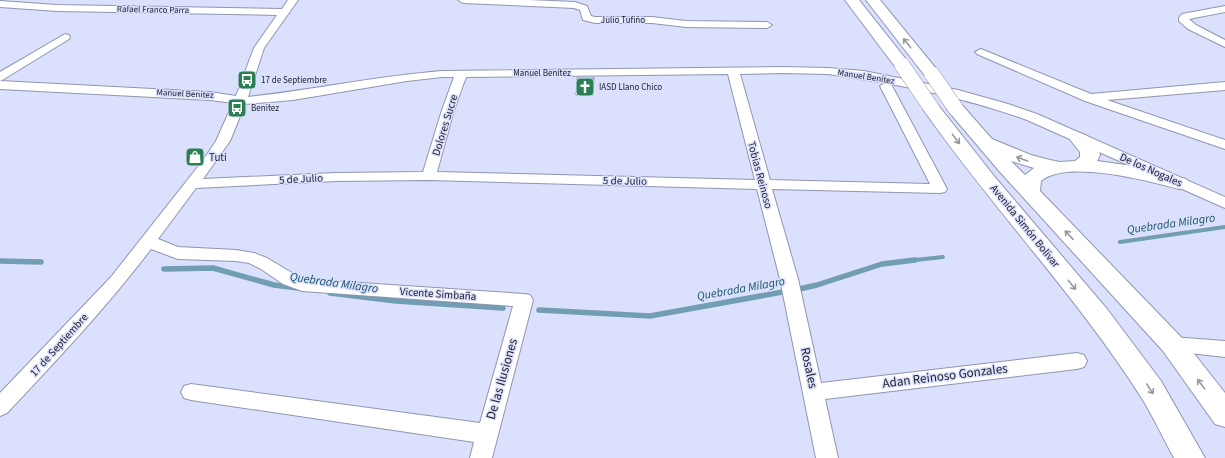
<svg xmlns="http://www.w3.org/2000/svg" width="1225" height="458" font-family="'Source Sans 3',sans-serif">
<rect width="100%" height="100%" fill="#dbe0fd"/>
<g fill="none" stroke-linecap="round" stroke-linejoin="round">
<!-- stream-far1 -->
<g stroke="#719eb3" stroke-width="4">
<path d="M1120 242 1225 227"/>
<path d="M0 261H8"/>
<path d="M906 261 943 257"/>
</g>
<!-- stream -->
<g stroke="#719eb3" stroke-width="5.5">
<path d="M0 261 41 262"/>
<path d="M164 269 213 268 274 285 298 288"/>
<path d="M795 290 817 285 882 264 915 260"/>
<path d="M330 293 396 301 503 308"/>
<path d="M539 310 650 316 788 291"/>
</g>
</g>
<!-- building -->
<path fill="#a4c1e3" stroke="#6b7d92" d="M577 78H594L593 95H576Z"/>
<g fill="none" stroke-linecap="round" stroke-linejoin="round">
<defs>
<g id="minor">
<path d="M288 0H298L264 48 248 97C313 90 377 76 442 71L782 67 828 68 864 71 958 90 1008 104 1037 114 1225 197V208L1027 120C983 104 937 93 891 84L947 189 945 192 940 193 772 189 798 279 821 383 1077 353 1084 355 1087 361 1084 367 1077 369 825 399 838 458H816L780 279 757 189 429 180 336 181 196 188 158 239 178 247 236 250 254 253 267 258 302 279 524 294 530 295 533 300 492 458H470L474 442 191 400 184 398 181 392 184 386 191 384 480 423 513 306 302 291 283 284 261 269 249 263 236 261 178 259 151 249C107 307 57 360 7 413L0 416V393L111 277 204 159 216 141 233 103 210 100 0 89V81L210 92 236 96 254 48 277 15 57 11 0 7V1L57 5 282 9ZM782 73 828 74 885 83 880 86 930 184 770 180 740 74ZM728 74 755 180 437 172 454 110 466 77ZM442 77H454L442 110 423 172 336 173 203 179 230 141 245 104 293 100 407 81Z"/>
<path d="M458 0H528L575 2 587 6 591 16 595 17H652L686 21 767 22 772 25 767 28 686 27 652 23H595L583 20 580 10 574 8 463 3Z"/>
<path d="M1225 6V12L1189 19 1196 25 1225 40V47L1188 29 1179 21V18L1182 14Z"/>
<path d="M65 34 69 35 70 37 69 39 4 79 0 81V72Z"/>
<path d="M981 49 1091 94 1225 82V90L1107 100 1225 140V149L1085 101 977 54 975 52Z"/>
<path d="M1172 337 1225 341V357L1172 351 1165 349 1162 344 1165 339Z"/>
</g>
<g id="highway">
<path d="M845 0H859L908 62 910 65 908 68 902 70 896 68Z"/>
<path d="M866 0H880L938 71 940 74 938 77 932 79 926 77Z"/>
<path d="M932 104 938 105 994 176 1107 309 1161 381 1205 458H1174C1163 438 1153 416 1141 397 1076 295 992 208 923 109L926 105Z"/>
<path d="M956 104 962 105 992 139 1031 155 1050 160 1060 162 1075 161 1080 157V152L1068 137 1070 133C1084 130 1098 141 1100 155L1097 161 1133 166 1186 179 1189 183 1186 187 1179 189C1148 181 1067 159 1041 181L1040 191 1181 337 1225 393V427L1215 424 1163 351 1000 172 950 113 947 109 950 105ZM1011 161 1034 168 1025 175Z"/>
</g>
</defs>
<!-- minor casing -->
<use href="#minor" stroke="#9095b0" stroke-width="2"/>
<!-- highway casing -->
<use href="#highway" stroke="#9095b0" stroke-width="2"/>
<!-- minor -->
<use href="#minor" fill="#fff" fill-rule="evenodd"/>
<!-- highway -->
<use href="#highway" fill="#fff" fill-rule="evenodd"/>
<defs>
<g id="highway-bridge">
<path d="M902 65 932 109"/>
<path d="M932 74 956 109"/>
</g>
</defs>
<!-- highway-bridge casing -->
<use href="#highway-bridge" stroke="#9095b0" stroke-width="16" stroke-linecap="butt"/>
<!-- highway-bridge -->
<use href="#highway-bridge" stroke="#fff" stroke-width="15"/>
</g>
<!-- one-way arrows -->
<defs><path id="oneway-shaft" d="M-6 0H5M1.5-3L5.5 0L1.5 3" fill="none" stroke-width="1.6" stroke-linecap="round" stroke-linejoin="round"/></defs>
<g stroke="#999a9e">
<use href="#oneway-shaft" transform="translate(907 43) rotate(-129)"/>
<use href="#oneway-shaft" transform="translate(956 139) rotate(53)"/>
<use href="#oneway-shaft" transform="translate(1022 159) rotate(-160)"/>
<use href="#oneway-shaft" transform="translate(1069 235) rotate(-133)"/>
<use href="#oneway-shaft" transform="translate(1072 285) rotate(51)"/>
<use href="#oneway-shaft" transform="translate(1201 384) rotate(-127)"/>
<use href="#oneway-shaft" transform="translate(1150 389) rotate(57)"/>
</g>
<!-- icons -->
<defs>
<symbol id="bus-square" viewBox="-11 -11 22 22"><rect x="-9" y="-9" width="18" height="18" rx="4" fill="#2b8053" stroke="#dbe0fd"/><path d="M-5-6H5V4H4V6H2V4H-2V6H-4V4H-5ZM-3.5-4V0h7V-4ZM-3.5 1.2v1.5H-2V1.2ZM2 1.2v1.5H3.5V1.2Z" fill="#fff"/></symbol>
<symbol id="church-square" viewBox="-11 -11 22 22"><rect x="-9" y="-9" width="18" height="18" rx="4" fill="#2b8053" stroke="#dbe0fd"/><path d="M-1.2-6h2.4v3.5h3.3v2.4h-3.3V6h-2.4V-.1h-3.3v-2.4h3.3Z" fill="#fff"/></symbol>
<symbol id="shop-square" viewBox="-11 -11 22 22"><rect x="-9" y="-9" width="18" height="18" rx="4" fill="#2b8053" stroke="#dbe0fd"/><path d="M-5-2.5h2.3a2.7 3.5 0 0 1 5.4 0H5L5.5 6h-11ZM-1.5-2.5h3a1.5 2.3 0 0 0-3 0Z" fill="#fff"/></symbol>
</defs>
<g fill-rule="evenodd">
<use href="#bus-square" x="236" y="69" width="22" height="22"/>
<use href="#church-square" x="574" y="76" width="22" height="22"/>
<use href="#bus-square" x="226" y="97" width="22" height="22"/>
<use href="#shop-square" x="184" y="146" width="22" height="22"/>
</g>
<g text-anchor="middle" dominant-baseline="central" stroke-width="3" stroke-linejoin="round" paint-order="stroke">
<!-- far-street labels -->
<g font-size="9" fill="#1c1e28" stroke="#dbe0fd">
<text transform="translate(153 10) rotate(1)">Rafael Franco Parra</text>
<text x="623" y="20">Julio Tufiño</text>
<text x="542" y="73">Manuel Benítez</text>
<text transform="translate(866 77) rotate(9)">Manuel Benítez</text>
<text transform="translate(185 94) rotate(3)">Manuel Benítez</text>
</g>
<!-- far-poi labels -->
<g font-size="9" fill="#1c1e28" stroke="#dbe0fd" text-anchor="start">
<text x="261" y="80">17 de Septiembre</text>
<text x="599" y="87">IASD Llano Chico</text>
<text x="251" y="108">Benitez</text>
</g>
<!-- street labels -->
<g font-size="11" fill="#1c1e28" stroke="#dbe0fd">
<text transform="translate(445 125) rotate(-73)">Dolores Sucre</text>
<text transform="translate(1151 170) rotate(24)">De los Nogales</text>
<text transform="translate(760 175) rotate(75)">Tobias Reinoso</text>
<text transform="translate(301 179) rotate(-3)">5 de Julio</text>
<text transform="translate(625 181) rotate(1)">5 de Julio</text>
<text transform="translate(1025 226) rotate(51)">Avenida Simón Bolívar</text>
<text transform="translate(438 294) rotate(4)">Vicente Simbaña</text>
<text transform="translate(59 345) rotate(-48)">17 de Septiembre</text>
</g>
<!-- poi labels -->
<g font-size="11" fill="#1c1e28" stroke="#dbe0fd" text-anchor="start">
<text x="209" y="157">Tuti</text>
</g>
<!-- water labels -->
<g font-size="12" font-style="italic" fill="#18536a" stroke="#dbe0fd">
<text transform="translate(1171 224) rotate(-8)">Quebrada Milagro</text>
<text transform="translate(334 283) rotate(8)">Quebrada Milagro</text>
<text transform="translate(741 289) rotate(-10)">Quebrada Milagro</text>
</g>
<!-- near-street labels -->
<g font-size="13" fill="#1c1e28" stroke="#dbe0fd">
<text transform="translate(809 368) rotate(78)">Rosales</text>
<text transform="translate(945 376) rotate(-7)">Adan Reinoso Gonzales</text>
<text transform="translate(502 379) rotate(-74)">De las Ilusiones</text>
</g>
</g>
</svg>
